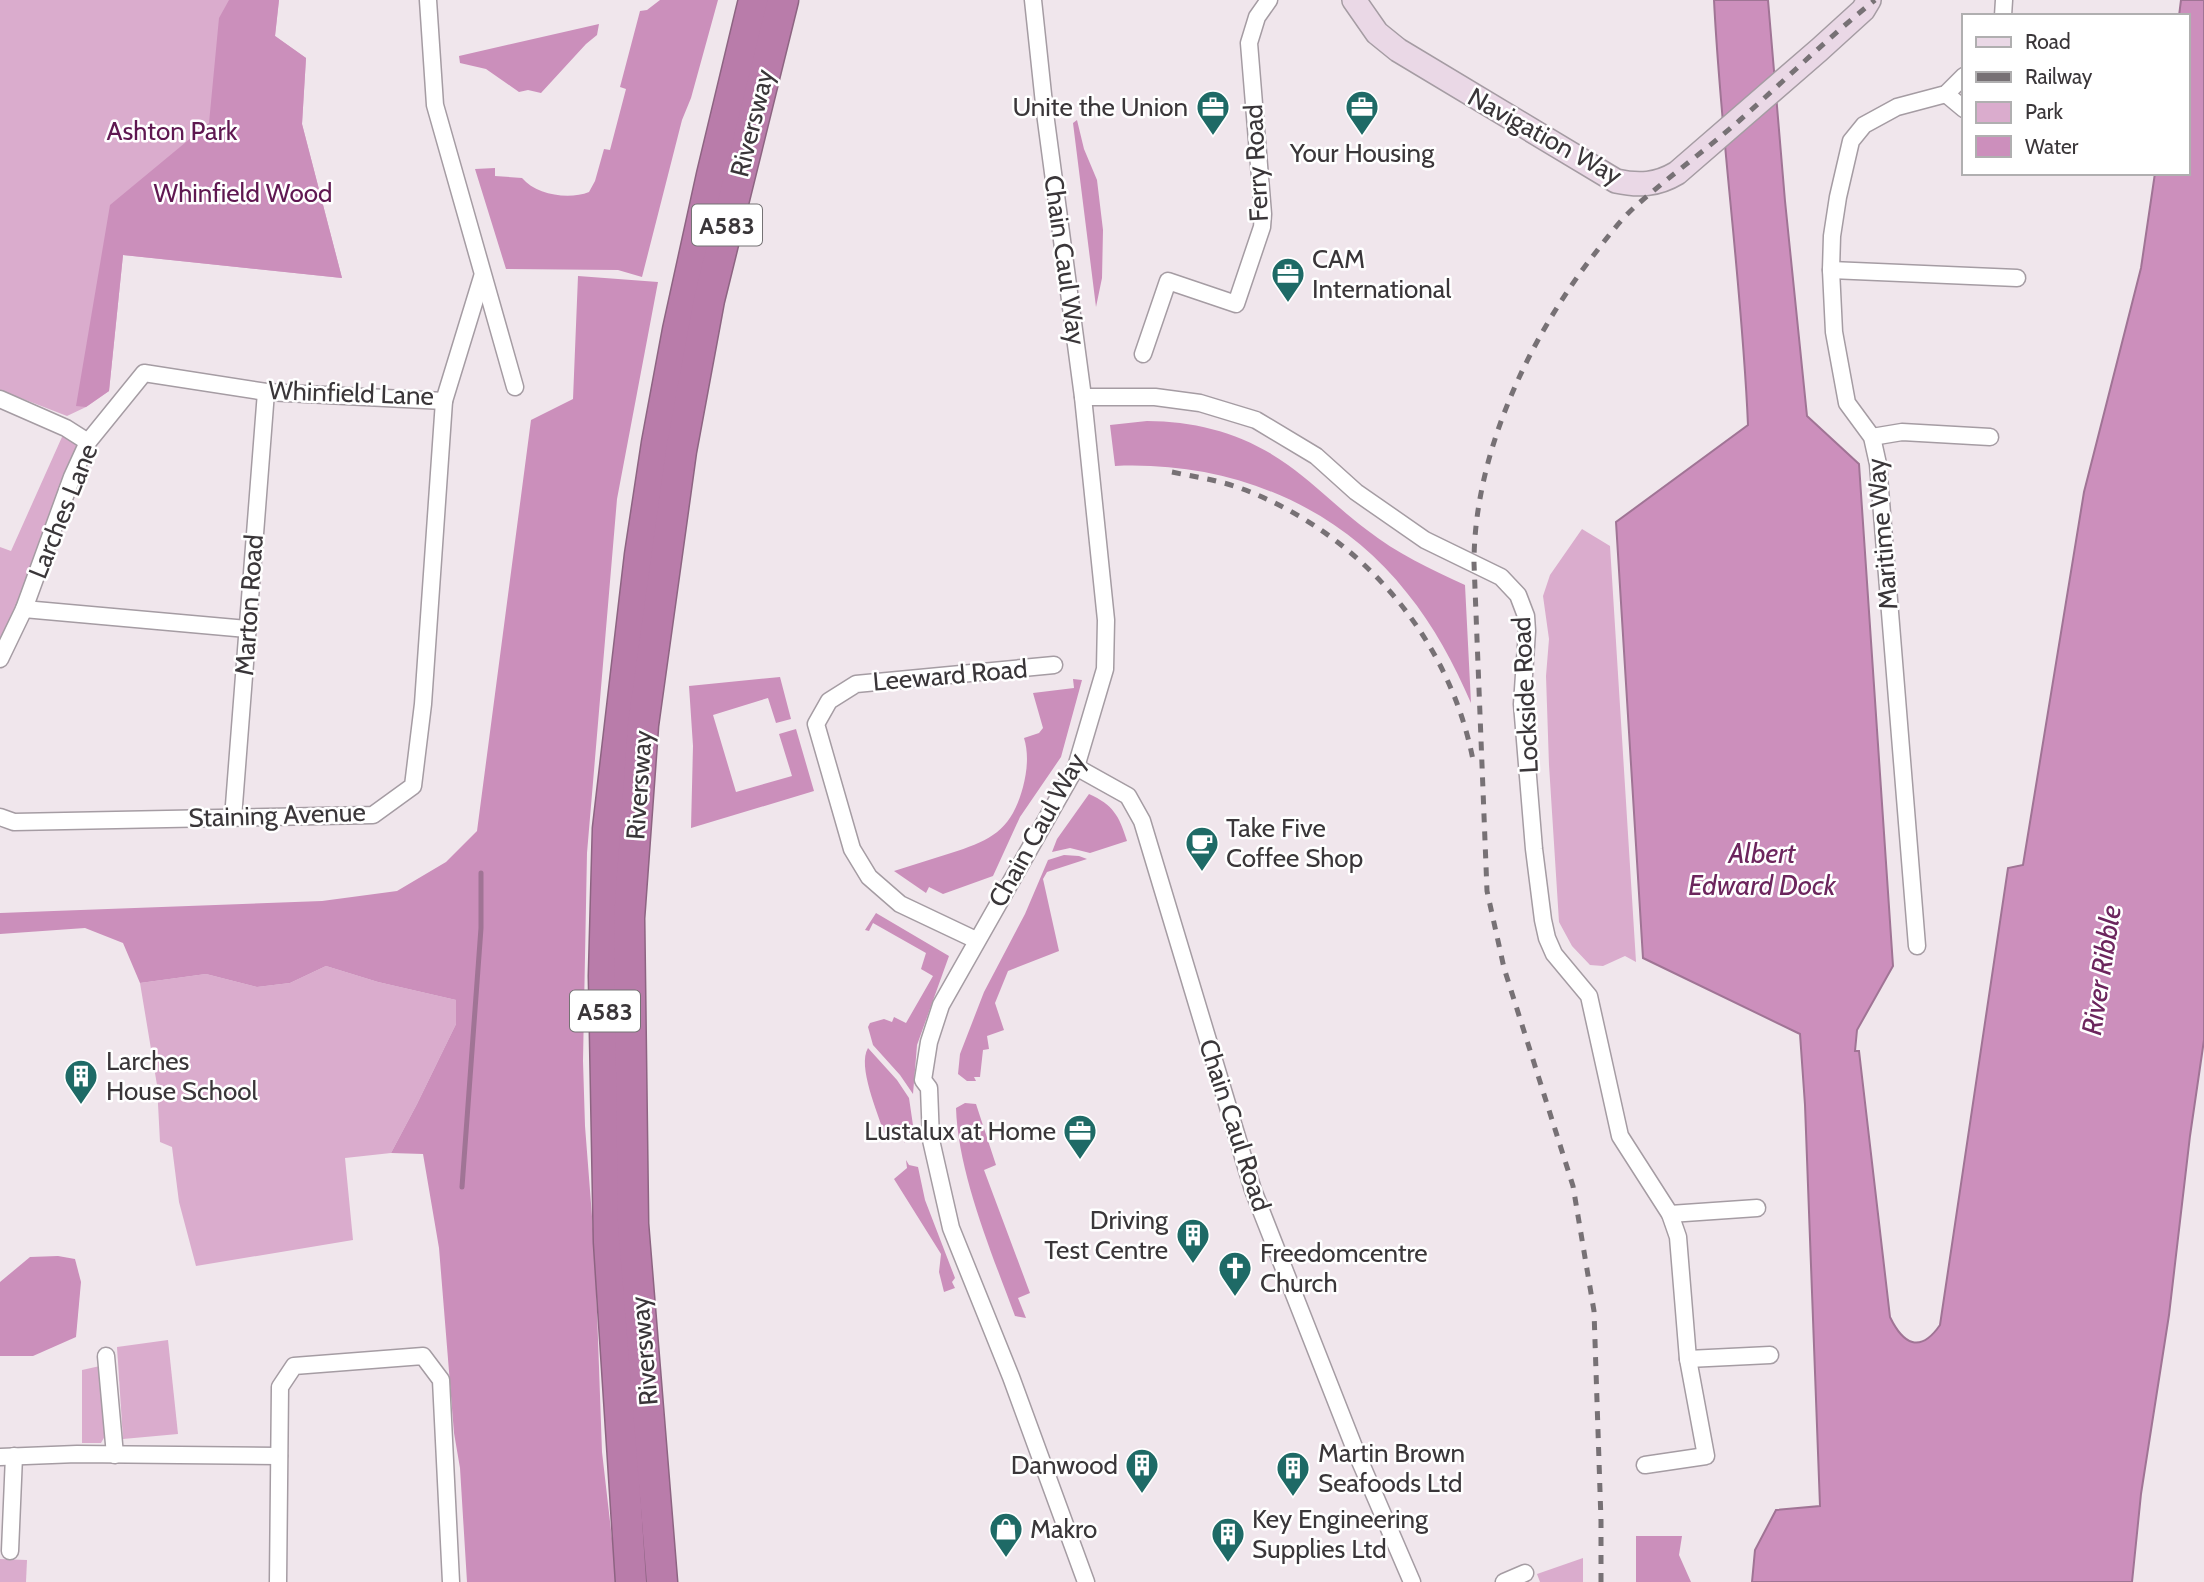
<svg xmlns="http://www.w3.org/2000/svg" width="2204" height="1582" font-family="Cabin,sans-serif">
<rect width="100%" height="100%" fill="#f0e6ec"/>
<!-- green -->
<g fill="#daaccd">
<path d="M0 0H279L275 36 306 58 302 124 342 278 123 255 109 391 86 407 67 416 0 390Z"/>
<path d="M66 428 88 442 0 659V547L11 551Z"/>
<path d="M1582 529 1610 546 1636 962 1625 956 1603 966 1590 965 1572 946 1559 922 1549 765 1546 676 1549 639 1543 596 1550 575Z"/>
<path d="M326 966 378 982 456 1000V1024L417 1104 391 1153 345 1158 353 1240 196 1266 179 1202 172 1147 160 1142 157 1085 140 983 206 974 257 987 290 983Z"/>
<path d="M168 1340 178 1434 123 1439 117 1347Z"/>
<path d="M100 1366 105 1436 101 1443H82V1370Z"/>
<path d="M1583 1558V1582H1540L1537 1574Z"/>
<path d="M0 1559 27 1560 26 1582H0Z"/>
</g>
<!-- forest -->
<g fill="#cb8fbb">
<path d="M229 0H279L275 36 306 58 302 124 342 278 123 255 109 391 86 407 76 406 110 205 209 123 219 18Z"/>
<path d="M660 0H718L691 98 682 120 642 277 618 270 506 269 475 169 495 168V176L522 178C536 195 569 200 589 192L595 181 604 149 610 150 626 89 620 87 640 11 647 10Z"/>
<path d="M599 24 597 35 586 44 541 93 528 90 519 92 486 69 460 63 459 56Z"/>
<path d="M1077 120 1084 149 1097 180 1103 230 1102 278 1096 307 1073 123Z"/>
<path d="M578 276 658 282 617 499 587 853 583 1061 585 1126 595 1255 602 1452 617 1582H467L460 1468 454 1433 439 1248 423 1154 391 1153 417 1104 456 1024V1000L378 982 326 966 290 983 257 987 206 974 140 983 123 943 85 928 0 934V913L322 901 397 891 446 862 477 831 531 420 573 399Z"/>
<path d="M1147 421C1198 421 1247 435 1288 465 1316 485 1340 510 1367 530 1396 553 1432 570 1465 585L1471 703C1454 664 1434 626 1407 593 1337 503 1227 461 1115 466L1110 425Z"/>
<path d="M780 677 791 719 776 723 768 698 713 715 736 792 792 776 779 734 796 729 814 791 691 828 693 746 689 686Z"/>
<path d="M1073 679 1082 680 1061 757 1020 817 993 876 943 894 929 887 926 893 894 871C913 865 932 859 951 853 991 840 1011 831 1023 787 1027 772 1029 754 1024 738L1039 733 1043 728 1033 693 1074 688Z"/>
<path d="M1089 794C1113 805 1119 815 1127 841L1090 853 1070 848 1052 852 1057 839Z"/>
<path d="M1064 855 1079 856 1087 859 1047 872 1043 879 1059 951 1008 971 995 1003 1004 1030 987 1036 989 1049 983 1050 980 1077H974L976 1081H967L958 1074 960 1054 984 992 1025 914 1048 860Z"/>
<path d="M876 913 949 956 917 1045 913 1094 900 1075 873 1045 868 1027 870 1023 884 1019 892 1022 894 1017 906 1023 933 976 921 969 926 953 873 923 869 931 865 930Z"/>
<path d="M868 1048 897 1080 909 1098 914 1132 904 1138 905 1143 901 1136 884 1133C878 1113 857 1066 868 1048Z"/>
<path d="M965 1103 976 1104 996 1165 984 1170 1030 1293 1018 1298 1026 1318 1015 1316C992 1254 958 1173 956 1108Z"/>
<path d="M906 1160 909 1165 918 1167 925 1200 955 1278 952 1282 955 1288 944 1292 939 1272 941 1254 894 1179 907 1168Z"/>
<path d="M58 1256 75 1259 81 1282 76 1337 33 1356H0V1282L30 1257Z"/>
<path d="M1636 1536H1682L1679 1555 1691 1582H1636Z"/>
</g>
<!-- water -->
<path fill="#cc8fbc" stroke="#a07495" stroke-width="2" d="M1714 0H1768L1785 201 1807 416 1859 464 1893 966 1857 1030 1855 1051H1859L1890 1317C1903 1344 1920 1354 1940 1325L2008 868 2023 865 2084 492 2141 268 2155 173H2188V16H2179L2181 0H2204V1040L2190 1136 2169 1315 2141 1494 2132 1582H1752L1755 1550 1776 1510 1820 1506 1805 1105 1800 1034 1643 958 1616 522 1748 425C1742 283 1721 142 1714 0Z"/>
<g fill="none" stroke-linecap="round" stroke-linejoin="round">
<!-- stream -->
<path stroke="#a07495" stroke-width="5" d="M462 1187 481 928V873"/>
<defs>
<g id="street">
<path d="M428 0 435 105 515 387"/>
<path d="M1033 0 1045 113 1083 397 1106 620 1105 669 1076 767 941 1005 929 1042 923 1080 929 1088 931 1140 951 1228 1011 1377 1086 1582"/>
<path d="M2003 16 2004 0"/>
<path d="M1946 94 1964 109"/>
<path d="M1831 270 2017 278"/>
<path d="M1143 354 1168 281 1236 304 1262 227 1263 214 1249 43 1257 17 1269 0"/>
<path d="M1083 397H1155L1200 403 1256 420 1316 456 1356 492 1425 540 1501 577 1518 595 1526 616 1527 631 1522 704 1534 849 1543 920 1547 938 1554 954 1589 996 1620 1136 1670 1214 1678 1237 1688 1359 1706 1456 1645 1465"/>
<path d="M0 399 66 428 88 442"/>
<path d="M1872 437 1902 432 1990 437"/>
<path d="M24 609 247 629"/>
<path d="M0 659 24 609 72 477 88 442 144 373 266 392 444 401 482 277"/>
<path d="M1076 767 1128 796 1142 821 1253 1190 1356 1452 1412 1582"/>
<path d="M0 817 14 822 373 815 413 786 423 704 444 401"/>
<path d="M233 818 266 392"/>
<path d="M976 940 900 904 869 877 852 849 816 724 829 701 856 684 1054 665"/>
<path d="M1917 946 1878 464 1872 437 1847 403 1834 332 1831 270 1832 236 1838 197 1851 141 1864 125 1897 107 1946 94 1964 76"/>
<path d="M1670 1214 1757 1208"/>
<path d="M106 1356 115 1455"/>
<path d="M1688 1359 1770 1355"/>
<path d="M0 1457 77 1454 279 1456"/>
<path d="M10 1551 14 1456"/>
<path d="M278 1582 280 1387 294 1366 423 1356 441 1380 451 1582"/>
<path d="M1504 1582 1525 1573"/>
</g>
<path id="secondary" d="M1354 0 1377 33 1398 50 1616 181C1639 186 1657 185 1677 173L1819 50 1863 10 1869 0"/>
<g id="highway">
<path d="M631 1582 609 1242 604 976 608 829 640 555 657 443 678 330 712 175 754 0"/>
<path d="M662 1582 633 1224 629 918 643 725 681 451 709 300 783 0"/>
</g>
</defs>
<!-- street casing -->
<use href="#street" stroke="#a59ca3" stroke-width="19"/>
<!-- secondary casing -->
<use href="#secondary" stroke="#a59ca3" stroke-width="26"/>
<!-- highway casing -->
<use href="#highway" stroke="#8d6482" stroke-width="33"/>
<!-- street -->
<use href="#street" stroke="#fff" stroke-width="16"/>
<!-- secondary -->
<use href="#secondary" stroke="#ead8e6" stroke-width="23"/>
<!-- highway -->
<use href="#highway" stroke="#b97caa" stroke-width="30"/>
<!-- rail -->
<g stroke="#777175" stroke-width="5" stroke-dasharray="9 9" stroke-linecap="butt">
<path d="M1172 472C1195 477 1218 480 1240 488 1359 532 1449 636 1473 760"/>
<path d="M1601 1582V1521L1594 1311 1573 1186 1504 968 1487 891 1474 563C1474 453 1530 336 1596 252 1609 235 1622 218 1638 204 1671 175 1707 149 1740 120 1785 80 1829 37 1875 0"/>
</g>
</g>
<!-- icons -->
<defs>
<symbol id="office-pin" viewBox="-11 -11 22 30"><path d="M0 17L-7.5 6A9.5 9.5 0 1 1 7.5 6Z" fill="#1e6a66" stroke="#fff"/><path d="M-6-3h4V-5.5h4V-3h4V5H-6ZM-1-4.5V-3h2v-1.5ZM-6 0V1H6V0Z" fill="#fff"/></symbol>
<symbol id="cafe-pin" viewBox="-11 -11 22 30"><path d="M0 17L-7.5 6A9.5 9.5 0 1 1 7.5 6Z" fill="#1e6a66" stroke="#fff"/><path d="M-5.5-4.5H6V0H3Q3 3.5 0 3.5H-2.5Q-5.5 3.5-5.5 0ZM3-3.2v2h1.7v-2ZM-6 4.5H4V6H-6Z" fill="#fff"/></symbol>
<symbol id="building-pin" viewBox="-11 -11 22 30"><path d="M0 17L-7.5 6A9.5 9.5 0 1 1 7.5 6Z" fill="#1e6a66" stroke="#fff"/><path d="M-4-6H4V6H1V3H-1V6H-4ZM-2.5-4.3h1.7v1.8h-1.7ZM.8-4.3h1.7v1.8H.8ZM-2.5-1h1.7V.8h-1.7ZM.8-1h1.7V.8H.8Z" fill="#fff"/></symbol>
<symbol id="church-pin" viewBox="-11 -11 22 30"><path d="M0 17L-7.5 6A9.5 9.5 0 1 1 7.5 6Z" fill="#1e6a66" stroke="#fff"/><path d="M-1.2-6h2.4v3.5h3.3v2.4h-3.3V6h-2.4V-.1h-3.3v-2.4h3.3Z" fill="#fff"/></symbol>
<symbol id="shop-pin" viewBox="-11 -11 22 30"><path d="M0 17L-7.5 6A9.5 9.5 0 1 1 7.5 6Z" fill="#1e6a66" stroke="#fff"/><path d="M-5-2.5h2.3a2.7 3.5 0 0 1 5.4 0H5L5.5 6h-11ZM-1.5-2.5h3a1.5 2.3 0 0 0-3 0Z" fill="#fff"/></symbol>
</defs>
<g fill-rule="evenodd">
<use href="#office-pin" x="1194" y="88" width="38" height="52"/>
<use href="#office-pin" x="1343" y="88" width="38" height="52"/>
<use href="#office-pin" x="1269" y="255" width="38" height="52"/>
<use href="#cafe-pin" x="1183" y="824" width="38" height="52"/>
<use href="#building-pin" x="62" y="1057" width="38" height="52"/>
<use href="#office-pin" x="1061" y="1112" width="38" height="52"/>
<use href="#building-pin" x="1174" y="1216" width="38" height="52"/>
<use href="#church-pin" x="1216" y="1249" width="38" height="52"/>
<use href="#building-pin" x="1123" y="1446" width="38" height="52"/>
<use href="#building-pin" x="1274" y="1449" width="38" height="52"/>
<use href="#shop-pin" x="987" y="1510" width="38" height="52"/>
<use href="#building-pin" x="1209" y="1515" width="38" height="52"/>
</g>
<g text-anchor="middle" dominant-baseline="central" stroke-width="5" stroke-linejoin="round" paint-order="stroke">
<!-- shield labels -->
<g fill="#fff" stroke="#757274" stroke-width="2">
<rect x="692" y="204.5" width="70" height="41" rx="5"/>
<rect x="570" y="990.5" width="70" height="41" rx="5"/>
</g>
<g font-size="24" font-weight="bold" fill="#3a3639">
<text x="727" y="225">A583</text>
<text x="605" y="1011">A583</text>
</g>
<!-- poi labels -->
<g font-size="26" fill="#3a3639" stroke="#fff" text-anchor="start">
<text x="1188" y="107" text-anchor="end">Unite the Union</text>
<text x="1362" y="153" text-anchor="middle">Your Housing</text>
<text x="1312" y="259">CAM<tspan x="1312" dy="30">International</tspan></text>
<text x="1226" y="828">Take Five<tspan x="1226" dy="30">Coffee Shop</tspan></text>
<text x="106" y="1061">Larches<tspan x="106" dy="30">House School</tspan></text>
<text x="1056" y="1131" text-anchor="end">Lustalux at Home</text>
<text x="1168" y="1220" text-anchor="end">Driving<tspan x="1168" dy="30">Test Centre</tspan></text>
<text x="1260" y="1253">Freedomcentre<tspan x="1260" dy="30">Church</tspan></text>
<text x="1318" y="1453">Martin Brown<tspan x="1318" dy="30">Seafoods Ltd</tspan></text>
<text x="1118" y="1465" text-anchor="end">Danwood</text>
<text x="1252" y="1519">Key Engineering<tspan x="1252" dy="30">Supplies Ltd</tspan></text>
<text x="1030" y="1529">Makro</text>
</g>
<!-- street labels -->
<g font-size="26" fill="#3a3639" stroke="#fff">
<text transform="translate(752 123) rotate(-76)">Riversway</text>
<text transform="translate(1545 136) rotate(29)">Navigation Way</text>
<text transform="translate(1256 163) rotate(-93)">Ferry Road</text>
<text transform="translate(1065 260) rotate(82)">Chain Caul Way</text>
<text transform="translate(351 393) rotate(2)">Whinfield Lane</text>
<text transform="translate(63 511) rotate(-68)">Larches Lane</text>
<text transform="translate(1882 534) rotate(-95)">Maritime Way</text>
<text transform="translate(249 605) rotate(-86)">Marton Road</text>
<text transform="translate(950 675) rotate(-5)">Leeward Road</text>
<text transform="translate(1525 695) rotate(-93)">Lockside Road</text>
<text transform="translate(639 785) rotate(-86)">Riversway</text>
<text transform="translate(277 815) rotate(-2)">Staining Avenue</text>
<text transform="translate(1037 830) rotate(-61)">Chain Caul Way</text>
<text transform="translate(1235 1125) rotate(72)">Chain Caul Road</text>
<text transform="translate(644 1351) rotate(-95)">Riversway</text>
</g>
<!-- park labels -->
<g font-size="26" fill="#5f1851" stroke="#fff">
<text x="172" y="131">Ashton Park</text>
<text x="243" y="193">Whinfield Wood</text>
</g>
<!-- water labels -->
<g font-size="28" font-style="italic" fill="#6c255d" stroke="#fff">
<text x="1762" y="853">Albert<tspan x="1762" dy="32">Edward Dock</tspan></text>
<text transform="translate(2101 970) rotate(-81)">River Ribble</text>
</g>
</g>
<!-- legend -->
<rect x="1962" y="14" width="228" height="161" fill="#ffffff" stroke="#b0afb0" stroke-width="2"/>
<rect x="1976" y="37" width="35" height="10" fill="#ead8e6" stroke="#b0afb0" stroke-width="2"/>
<text x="2025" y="49" font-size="21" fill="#3a3639">Road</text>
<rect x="1976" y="72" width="35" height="10" fill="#777175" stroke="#b0afb0" stroke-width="2"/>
<text x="2025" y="84" font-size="21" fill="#3a3639">Railway</text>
<rect x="1976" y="102" width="35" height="21" fill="#daaccd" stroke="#b0afb0" stroke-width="2"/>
<text x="2025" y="119" font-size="21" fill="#3a3639">Park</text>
<rect x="1976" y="136" width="35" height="21" fill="#cc8fbc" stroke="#b0afb0" stroke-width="2"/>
<text x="2025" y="154" font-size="21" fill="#3a3639">Water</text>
</svg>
